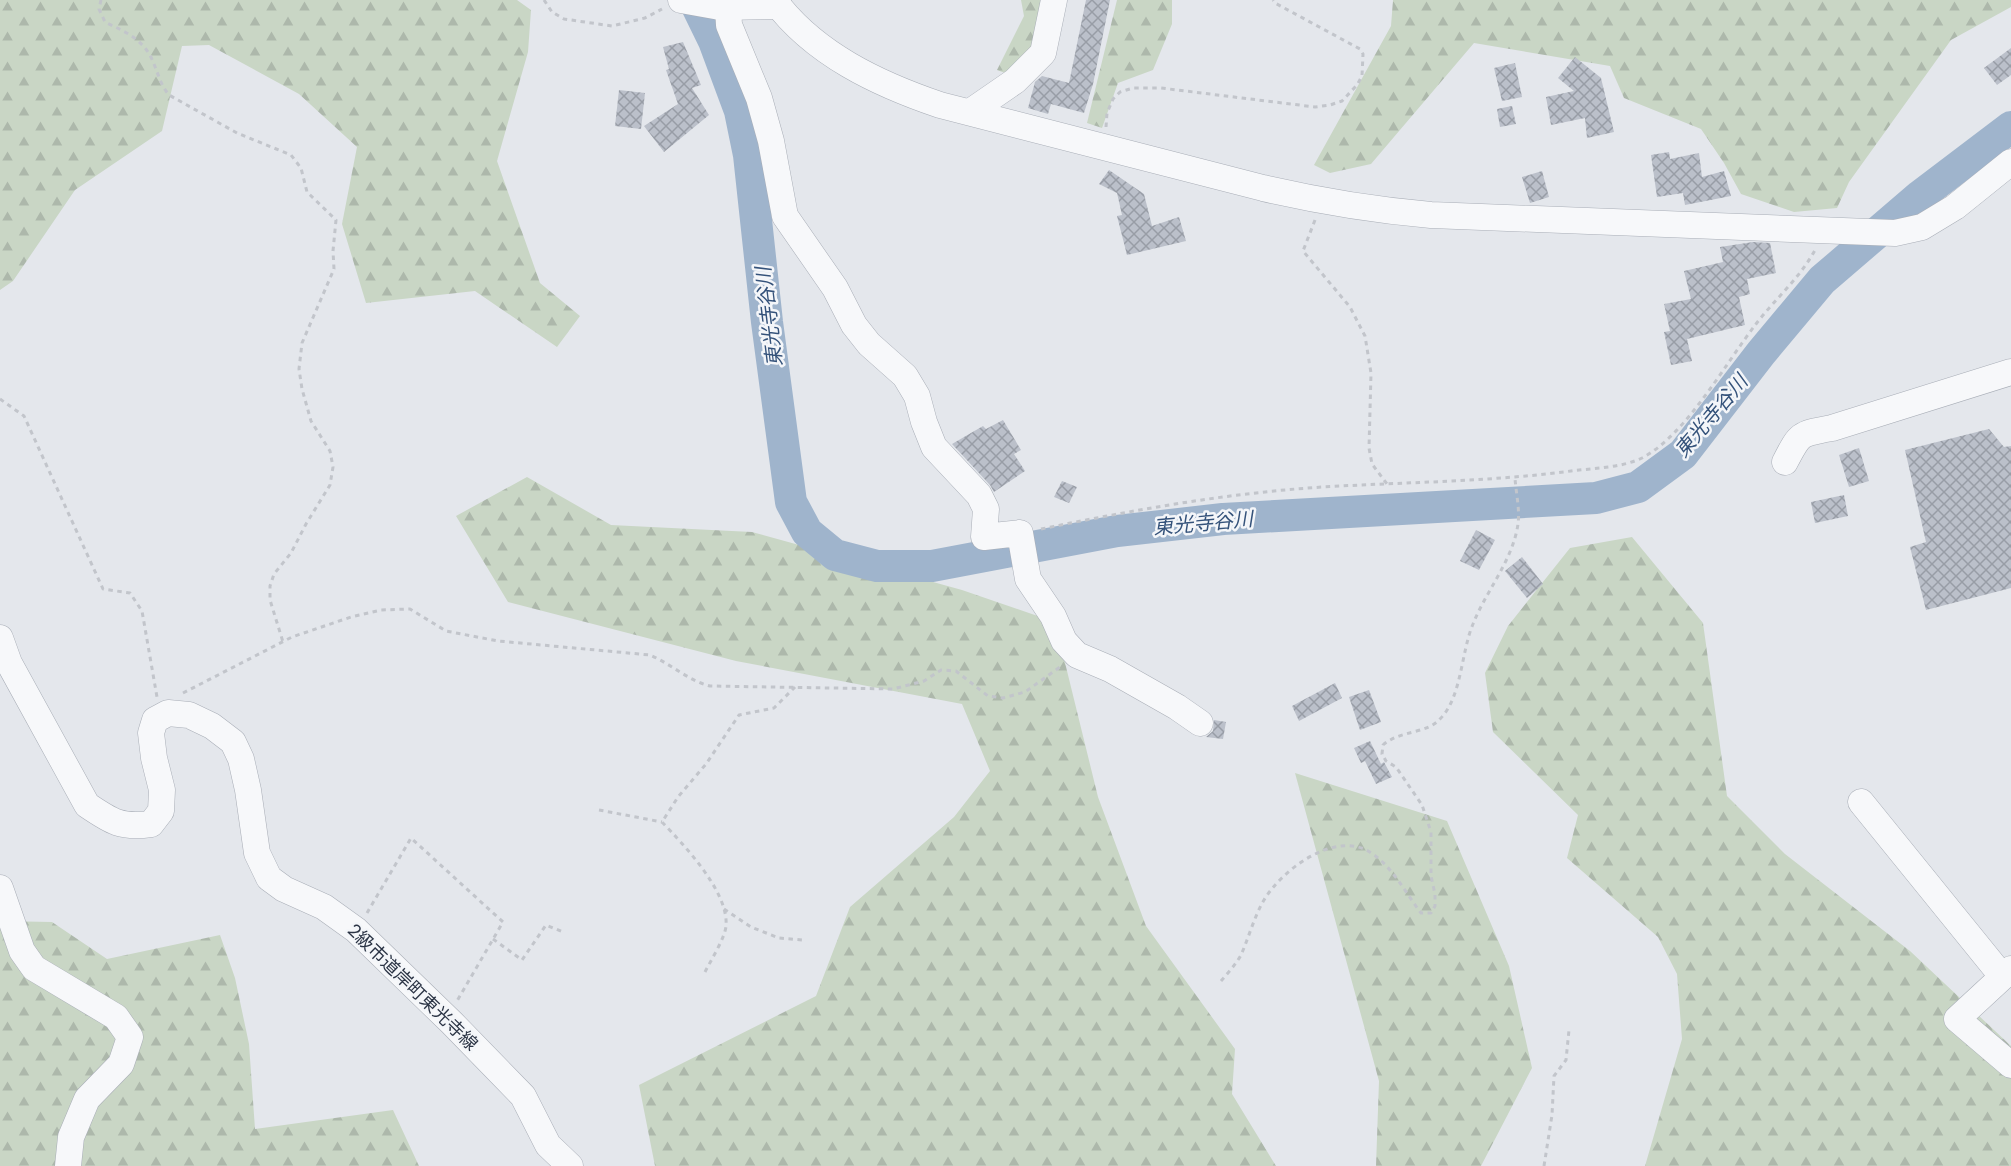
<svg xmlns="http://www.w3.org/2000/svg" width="2011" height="1166" font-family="Poppins,'Noto Sans JP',sans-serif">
<defs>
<pattern id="forest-firs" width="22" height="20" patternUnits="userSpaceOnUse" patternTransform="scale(1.5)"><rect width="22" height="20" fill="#c9d6c5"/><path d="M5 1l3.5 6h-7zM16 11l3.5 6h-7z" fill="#adb8ab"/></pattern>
<pattern id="building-cross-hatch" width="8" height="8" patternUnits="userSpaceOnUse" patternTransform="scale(1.5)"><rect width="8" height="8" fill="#bbc0ca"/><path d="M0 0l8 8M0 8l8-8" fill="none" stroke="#989da6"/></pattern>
</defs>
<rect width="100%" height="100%" fill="#e4e7ec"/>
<!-- forest -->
<g fill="url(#forest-firs)">
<path d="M0 0H517L531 10 528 52 497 161 540 283 580 316 557 347 475 291 366 303 342 224 357 147 299 94 209 45 182 46 162 131 75 190 13 281 0 290Z"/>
<path d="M1021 0H1048L1040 50 1013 76 997 70 1024 16Z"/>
<path d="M1117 0H1172V24L1153 70 1118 83 1102 128 1087 123Z"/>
<path d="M1393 0H2011V7L1951 40 1849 182 1837 208 1794 212 1741 194 1724 163 1701 129 1624 98 1610 66 1474 43 1371 164 1330 173 1314 165 1391 26Z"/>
<path d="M527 477 611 525 752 532 962 590 1055 622 1098 797 1146 926 1235 1049 1232 1094 1276 1166H655L639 1085 816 996 850 907 954 817 990 771 962 704 736 661 508 602 456 516Z"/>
<path d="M1632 537 1703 623 1727 796 1785 854 1910 951 2011 1046V1166H1645L1682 1039 1677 974 1658 937 1567 858 1578 815 1493 732 1485 673 1508 626 1570 548Z"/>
<path d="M1295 773 1447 821 1509 966 1532 1068 1481 1166H1376L1379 1081Z"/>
<path d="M0 921 52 922 107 959 220 935 235 978 249 1044 255 1129 393 1110 419 1166H0Z"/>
</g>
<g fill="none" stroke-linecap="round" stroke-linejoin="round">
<!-- river -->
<path stroke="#9fb4cc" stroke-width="32" d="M694 0 714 41 740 111 749 155 767 322 791 502 807 532 835 555 877 566H932L1117 531 1223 519 1596 498 1638 487 1683 454 1761 353 1822 280 1920 196 2011 127"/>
</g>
<!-- building -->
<g fill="url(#building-cross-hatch)">
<path d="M1086 0H1110L1093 84 1084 113 1051 104 1048 114 1028 108 1035 82 1042 76 1069 83Z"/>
<path d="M683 42 701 85 692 88 709 115 664 152 644 126 678 104 666 70 669 69 663 47Z"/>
<path d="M2011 48V75L1997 85 1984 68Z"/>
<path d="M1575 57 1601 78 1614 132 1587 138 1585 118 1551 125 1546 97 1574 91 1558 78Z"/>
<path d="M1515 63 1522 97 1502 101 1494 68Z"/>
<path d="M619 90 645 93 641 129 615 126Z"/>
<path d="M1512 106 1516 124 1500 127 1497 109Z"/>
<path d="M1669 152 1670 159 1699 153 1702 177 1724 171 1731 196 1685 205 1683 193 1657 197 1651 155Z"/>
<path d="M1109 170 1144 194 1152 226 1179 217 1186 241 1127 255 1117 216 1122 215 1117 193 1099 184Z"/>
<path d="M1542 171 1549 197 1530 203 1522 177Z"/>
<path d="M1753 242 1770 243 1776 273 1747 279 1750 294 1739 297 1745 325 1687 339 1692 361 1671 365 1664 332 1670 331 1664 304 1691 299 1684 271 1723 262 1720 247Z"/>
<path d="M1003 420 1021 450 1014 454 1025 471 994 492 990 485 952 444 983 426 986 429Z"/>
<path d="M1989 429 2004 447 2011 446V588L1926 610 1910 547 1926 542 1905 450Z"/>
<path d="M1859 448 1869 481 1849 487 1839 455Z"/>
<path d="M1062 481 1077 487 1069 503 1054 497Z"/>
<path d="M1844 495 1848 516 1815 523 1811 502Z"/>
<path d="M1476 530 1495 540 1479 570 1460 561Z"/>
<path d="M1522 557 1543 584 1527 598 1505 571Z"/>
<path d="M1335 683 1342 698 1299 721 1292 706Z"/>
<path d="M1369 690 1381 722 1360 730 1349 697Z"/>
<path d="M1214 720 1226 722 1223 739 1206 737 1213 731Z"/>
<path d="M1370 741 1381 764 1384 762 1392 777 1376 784 1365 761 1361 763 1354 748Z"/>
</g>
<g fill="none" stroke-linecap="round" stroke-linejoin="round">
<defs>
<g id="minor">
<path d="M681 0 720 7 779 6"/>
<path d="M774 0C814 54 878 84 940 105L1263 188C1319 201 1374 210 1431 215L1895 233 1922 227 1955 207 2011 162"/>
<path d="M728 7 729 25 759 98 771 141 785 216 835 288 854 325 869 344 905 376 917 396 924 422 934 447 979 495 986 509 984 537 1020 533 1028 579 1053 616 1064 641 1077 655 1110 669 1177 707 1200 723"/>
<path d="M970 112 1015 81 1043 53 1054 0"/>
<path d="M1785 462C1800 433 1799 434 1832 428L2011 372"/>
<path d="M0 638 9 663 87 805C112 822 121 828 151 824L161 811 162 790 154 758 151 733 155 720 168 713 189 715 212 726 233 742 241 759 248 790 257 853 269 878 284 889 324 907 356 930 452 1023 523 1096 548 1145 570 1166"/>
<path d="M1861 802 2002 976"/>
<path d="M0 888 22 951 34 968 116 1017 130 1037 121 1064 87 1099 71 1137 68 1166"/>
<path d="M2011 969 1957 1019 2011 1065"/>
</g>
</defs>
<!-- minor casing -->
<use href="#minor" stroke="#a9aeb7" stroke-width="27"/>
<!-- path -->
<g stroke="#c2c5cb" stroke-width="3" stroke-dasharray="4.5 4.5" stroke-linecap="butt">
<path d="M101 0 99 9 105 22C121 30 137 36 148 52 157 66 158 82 169 95L237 133 291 155 301 168 307 192 336 220 333 251 334 269 302 343 299 369 302 389 311 421 330 451 333 467 330 485 306 524 291 553 274 574 270 586V600L283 642"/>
<path d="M544 0 552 12 564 19 612 26 645 18 662 9"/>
<path d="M1106 127 1107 113 1113 99 1120 92 1133 88H1161L1315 107 1330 105 1342 101 1357 85 1362 76 1363 54 1360 49 1275 3 1273 0"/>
<path d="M1315 220 1303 251 1350 307 1365 336 1371 373 1369 448 1372 464 1387 484"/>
<path d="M0 399 24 416 103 589 130 593 142 611 157 697"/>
<path d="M1041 529C1134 510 1227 493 1323 487 1406 482 1488 482 1571 471 1594 468 1621 468 1642 458 1686 435 1725 364 1756 324 1775 299 1800 278 1815 250"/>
<path d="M183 693 292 637 351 617 381 610 410 609 446 631 498 641 650 655C671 664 689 681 710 686L893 689 924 681 941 670 956 671 988 696 1003 698 1025 692 1060 667"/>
<path d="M599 810 662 822"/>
<path d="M724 909 751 927 779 938 803 940"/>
<path d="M367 913 411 838 503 922 457 1001"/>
<path d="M493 939 522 960 546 925 563 932"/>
<path d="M705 972C711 960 725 938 726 926 729 892 684 845 662 822L678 797 706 764 739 715 774 708 795 687"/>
<path d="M1221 981C1228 973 1236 964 1241 955 1249 937 1254 917 1264 900 1281 871 1333 831 1368 851 1391 864 1405 892 1421 913H1431L1435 906V894L1431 876V832L1422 805 1396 767 1386 761 1382 754 1383 745C1400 730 1427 734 1440 719 1462 697 1461 652 1473 624 1486 591 1513 560 1518 524 1520 510 1516 493 1515 478"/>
<path d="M1544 1166 1552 1115 1554 1076 1566 1060 1569 1030"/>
</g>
<!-- minor -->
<use href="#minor" stroke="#f7f8fa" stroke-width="26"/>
</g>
<g text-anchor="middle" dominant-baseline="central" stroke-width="5" stroke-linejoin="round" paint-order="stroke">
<!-- street labels -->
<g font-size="18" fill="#2b3445" stroke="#f4f6f9">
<text transform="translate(413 987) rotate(44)">2級市道岸町東光寺線</text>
</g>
<!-- water labels -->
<g font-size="20" font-style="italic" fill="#34527a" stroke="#f4f6f9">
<text transform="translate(769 317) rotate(-97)">東光寺谷川</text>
<text transform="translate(1711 416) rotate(-50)">東光寺谷川</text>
<text transform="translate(1203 523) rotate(-5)">東光寺谷川</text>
</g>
</g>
</svg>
